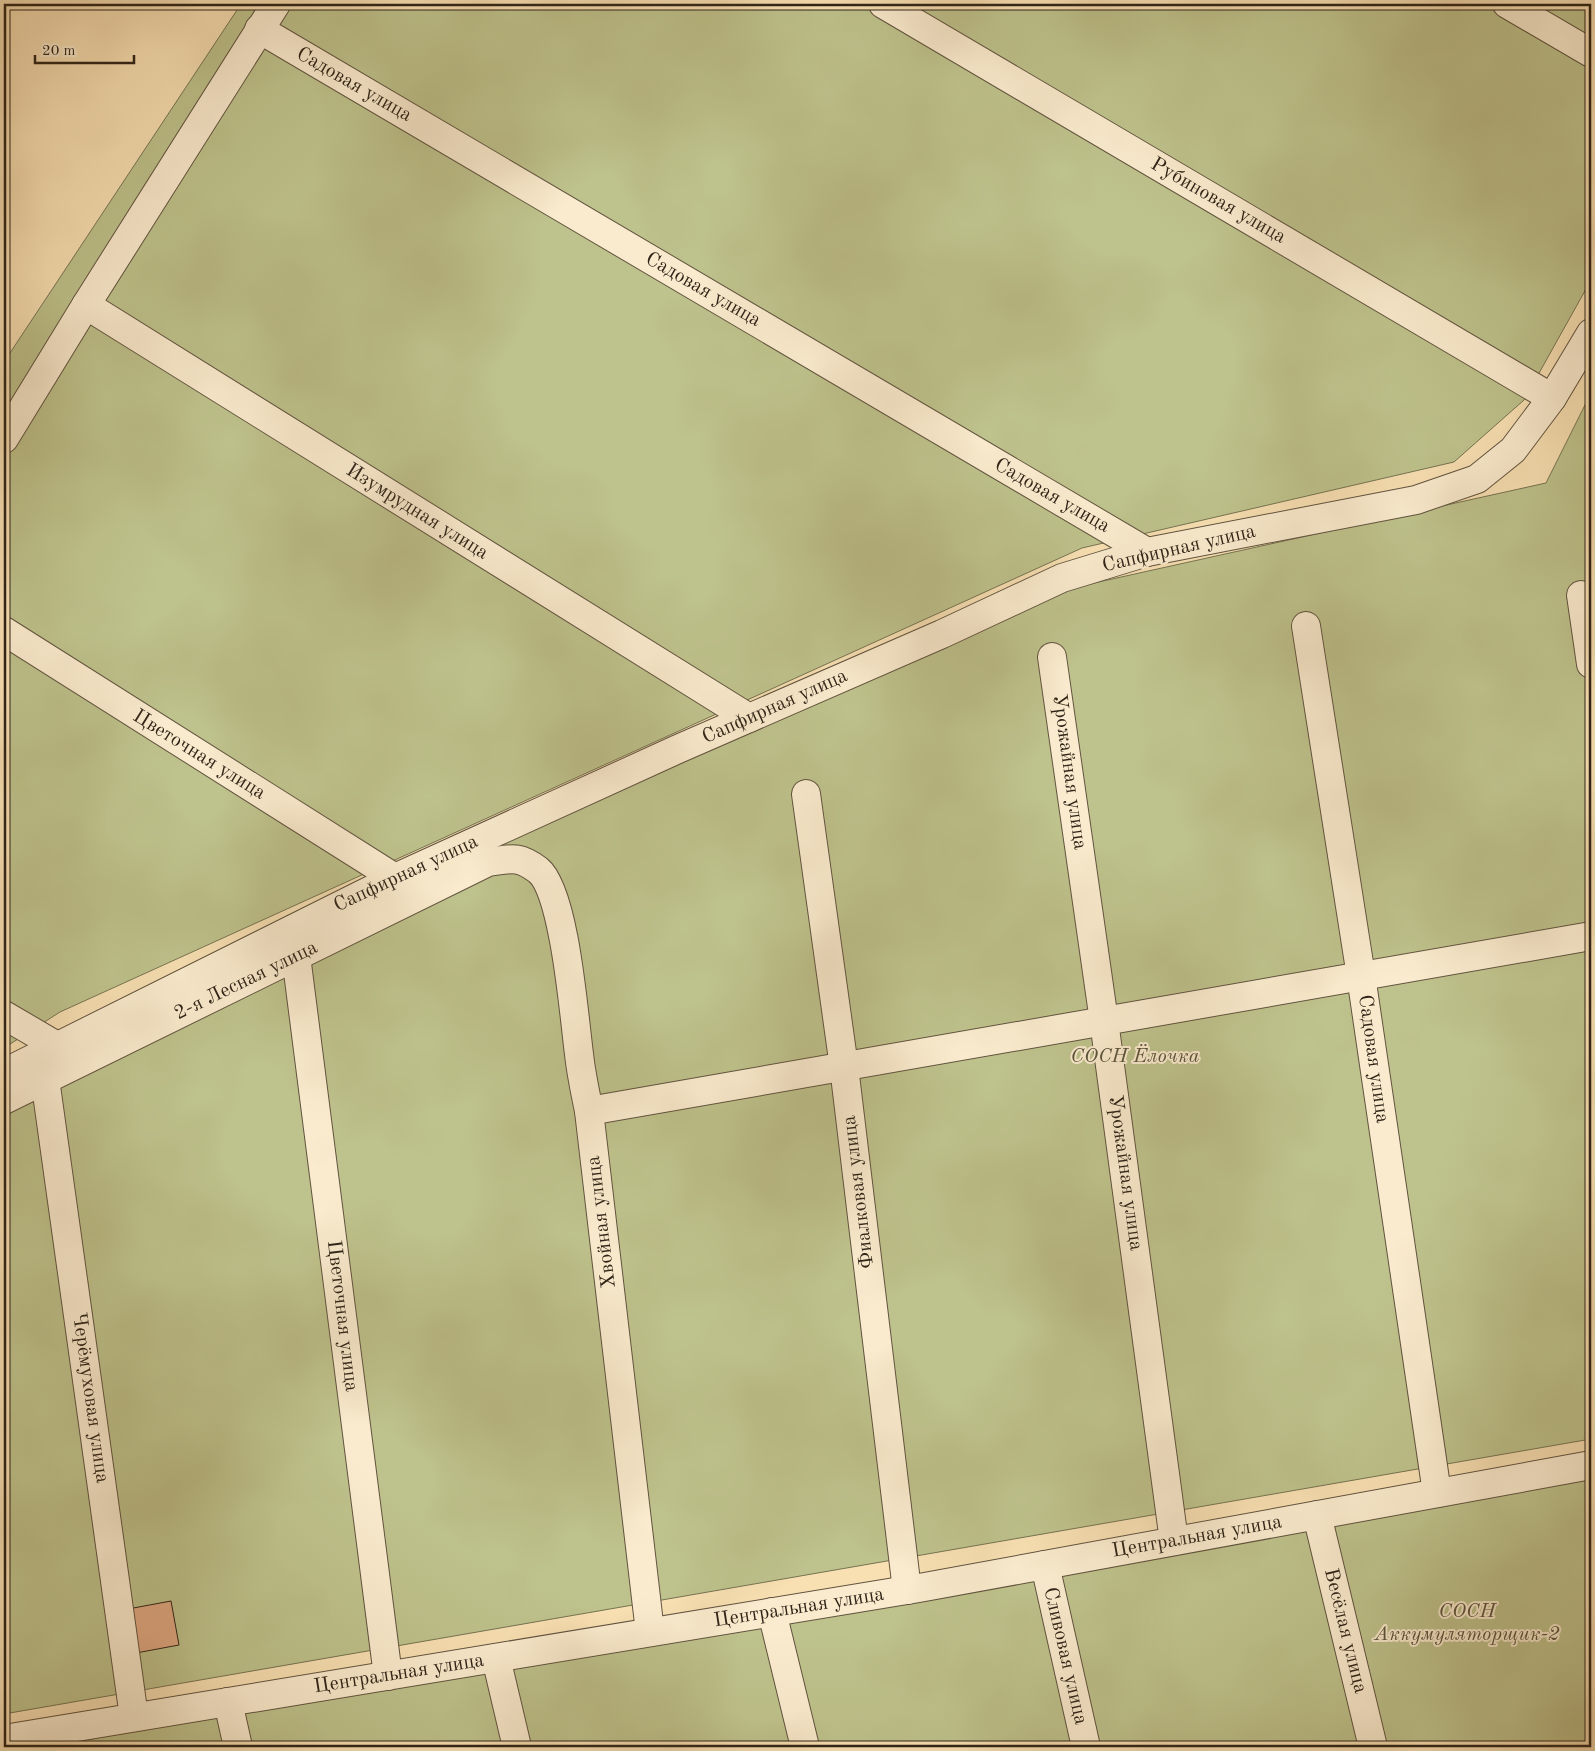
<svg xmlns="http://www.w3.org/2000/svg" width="1595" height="1751" font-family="'Old Standard TT',serif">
<rect width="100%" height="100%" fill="#f8e0b3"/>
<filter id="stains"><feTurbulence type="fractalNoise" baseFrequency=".004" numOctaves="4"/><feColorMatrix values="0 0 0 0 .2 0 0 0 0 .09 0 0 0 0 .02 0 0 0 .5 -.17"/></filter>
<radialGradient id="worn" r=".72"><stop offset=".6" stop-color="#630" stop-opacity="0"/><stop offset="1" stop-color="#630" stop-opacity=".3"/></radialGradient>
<!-- green -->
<g fill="#bec28c" stroke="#767352">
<path d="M241 4H1591V280L1524 400 1454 462 1082 548 60 1012 4 1048V362Z"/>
<path d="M1591 393V1439L4 1714V1085L526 832 1067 589 1546 483Z"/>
<path d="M1591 1476V1747H46Z"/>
</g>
<!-- building -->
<path fill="#e0a983" stroke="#2f2418" d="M171 1601 179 1645 136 1653 128 1609Z"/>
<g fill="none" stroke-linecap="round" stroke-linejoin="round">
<defs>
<g id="minor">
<path d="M883 4 1552 398"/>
<path d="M1507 4 1591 53"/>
<path d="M259 29 1147 552"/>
<path d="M86 305 749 718"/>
<path d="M4 439 86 305 276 4"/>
<path d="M1581 595 1591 664"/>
<path d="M1306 626 1361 976 1437 1493"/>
<path d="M4 631 395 878"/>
<path d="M1052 657 1104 1021 1174 1541"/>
<path d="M806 794 844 1067 907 1590"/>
<path d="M296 956 388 1676"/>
<path d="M4 1015 57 1046"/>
<path d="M4 1073 395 878 678 749 942 634 1062 578 1147 552 1416 500 1477 479 1513 450 1552 398 1591 333"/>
<path d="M45 1079 134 1717"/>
<path d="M4 1100 488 862C511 859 518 855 538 870 565 892 574 1017 579 1054 581 1073 585 1092 589 1111L650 1632"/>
<path d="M589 1111 1591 936"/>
<path d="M1317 1515 1373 1747"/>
<path d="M1045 1565 1086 1747"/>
<path d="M772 1612 805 1747"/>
<path d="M496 1658 517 1747"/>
<path d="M228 1702 238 1747"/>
<path d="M4 1739 919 1588 1591 1465"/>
</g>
</defs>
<!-- minor casing -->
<use href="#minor" stroke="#61533f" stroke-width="30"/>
<!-- minor -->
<use href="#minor" stroke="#faebce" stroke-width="28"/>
</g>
<g text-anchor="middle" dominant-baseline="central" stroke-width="4" stroke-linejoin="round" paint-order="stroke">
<!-- street labels -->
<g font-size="20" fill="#2f2418" stroke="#faebce">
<text transform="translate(354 85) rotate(30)">Садовая улица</text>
<text transform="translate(1218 201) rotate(30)">Рубиновая улица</text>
<text transform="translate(703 290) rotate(30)">Садовая улица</text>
<text transform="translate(1052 496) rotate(30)">Садовая улица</text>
<text transform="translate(417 512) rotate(32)">Изумрудная улица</text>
<text transform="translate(1179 549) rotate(-13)">Сапфирная улица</text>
<text transform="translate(775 707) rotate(-24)">Сапфирная улица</text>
<text transform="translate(199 755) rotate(32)">Цветочная улица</text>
<text transform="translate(1069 772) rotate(82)">Урожайная улица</text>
<text transform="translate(406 874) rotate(-25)">Сапфирная улица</text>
<text transform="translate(246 981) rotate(-26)">2-я Лесная улица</text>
<text transform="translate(1373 1059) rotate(82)">Садовая улица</text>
<text transform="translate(1125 1173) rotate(82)">Урожайная улица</text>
<text transform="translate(859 1192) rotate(-97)">Фиалковая улица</text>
<text transform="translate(602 1222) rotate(-97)">Хвойная улица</text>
<text transform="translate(342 1316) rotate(83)">Цветочная улица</text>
<text transform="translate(90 1398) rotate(82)">Черёмуховая улица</text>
<text transform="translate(1197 1537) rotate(-10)">Центральная улица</text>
<text transform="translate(799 1608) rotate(-9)">Центральная улица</text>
<text transform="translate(1345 1631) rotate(76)">Весёлая улица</text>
<text transform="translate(1065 1656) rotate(77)">Сливовая улица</text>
<text transform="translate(399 1674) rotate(-9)">Центральная улица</text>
</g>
<!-- park labels -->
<g font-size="20" font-style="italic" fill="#5a533b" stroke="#faebce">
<text x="1135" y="1057">СОСН Ёлочка</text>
<text x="1467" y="1612">СОСН<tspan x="1467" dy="23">Аккумуляторщик-2</tspan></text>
</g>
</g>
<!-- margin -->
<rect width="1595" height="1751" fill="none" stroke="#f8e0b3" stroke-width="20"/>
<rect x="5" y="5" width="1585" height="1741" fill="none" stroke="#2f2418" stroke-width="2.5"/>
<rect x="10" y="10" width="1575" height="1731" fill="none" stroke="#2f2418"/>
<!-- scale -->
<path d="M35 55v8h99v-8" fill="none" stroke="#2f2418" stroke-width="2.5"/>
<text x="42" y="55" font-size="15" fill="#2f2418" stroke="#faebce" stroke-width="4" paint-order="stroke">20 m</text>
<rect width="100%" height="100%" filter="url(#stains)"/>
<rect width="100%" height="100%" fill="url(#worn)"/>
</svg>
